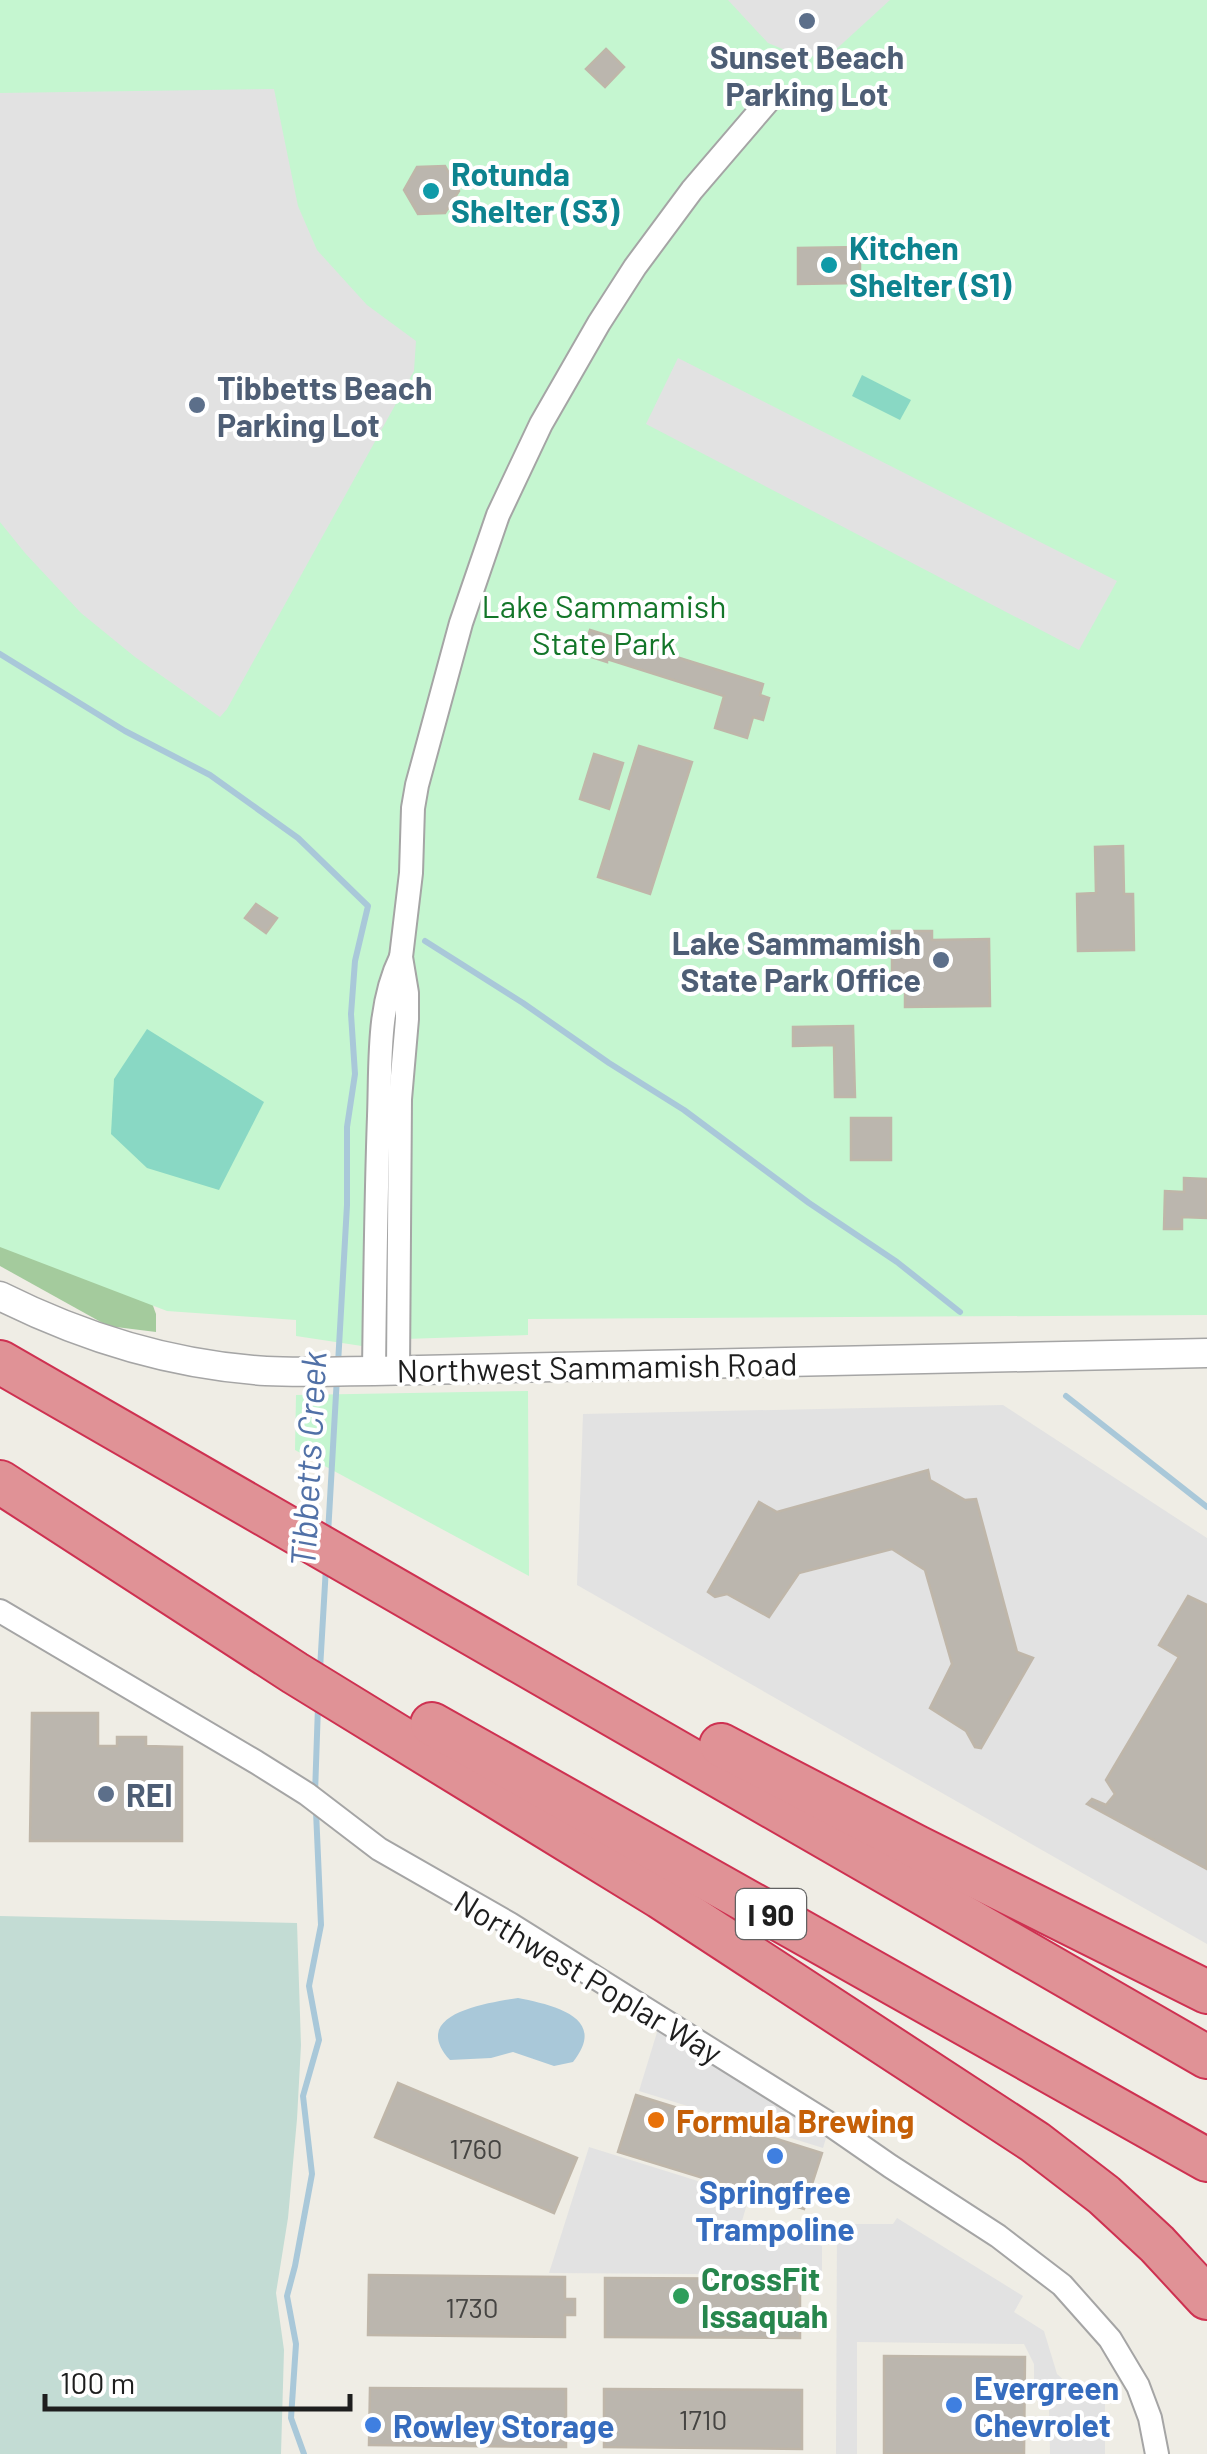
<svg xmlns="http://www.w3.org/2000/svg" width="1207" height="2454" font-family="Barlow,sans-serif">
<rect width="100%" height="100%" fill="#efede5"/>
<!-- forest -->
<path fill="#a4cb9d" d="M0 1202 149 1295 156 1314V1332L108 1326 0 1266Z"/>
<!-- wetland -->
<path fill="#c3dcd4" d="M0 1916 297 1923 301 2045 297 2119 288 2218 276 2293 284 2350 281 2454H0Z"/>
<!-- park -->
<g fill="#c5f6d0">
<path d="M0 0H1207V1315L528 1319V1335L405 1339 398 1347 375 1348 296 1336V1320L167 1311 0 1247Z"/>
<path d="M528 1391 529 1576 295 1450 296 1395Z"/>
</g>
<!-- pitch -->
<g fill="#89d8c4">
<path d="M862 375 911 400 900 420 852 396Z"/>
<path d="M147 1029 264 1102 219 1190 147 1168 111 1134 114 1079Z"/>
</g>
<!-- parking -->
<g fill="#e2e2e2" fill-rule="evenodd">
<path d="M728 0H890L820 64 813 56 802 57 768 43Z"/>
<path d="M274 89 298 206 317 250 367 305 416 341 414 371 227 709 220 717 135 657 81 613 25 553 0 522V93Z"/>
<path d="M678 358 1117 581 1079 650 646 424Z"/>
<path d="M1003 1405 1207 1538V1605L1188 1596 1159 1645 1179 1657 1106 1780 1115 1794 1106 1805 1092 1799 1087 1804 1207 1869V1944L577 1585 583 1414ZM927 1471 930 1480 965 1500H976L1017 1652 966 1731 930 1708 952 1664 925 1570 892 1549 727 1594 715 1597 708 1592 759 1502 777 1512Z"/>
<path d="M658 2029 826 2138 823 2148 639 2091Z"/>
<path d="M589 2147 749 2197 742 2221 822 2246V2275L549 2273Z"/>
<path d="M897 2218 1023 2296 1014 2312 1044 2331 1057 2374 1087 2401 1105 2402V2454H1050L1049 2410 1034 2392V2364L1024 2344 857 2342V2454H836L837 2224H893Z"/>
</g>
<!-- water -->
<path fill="#a9c8d9" d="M518 1998C553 2005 609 2017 573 2062L554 2066 513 2052 491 2058 450 2060C408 2014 487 2003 518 1998Z"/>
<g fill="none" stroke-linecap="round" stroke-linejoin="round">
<!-- stream -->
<g stroke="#a9c8d9" stroke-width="6">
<path d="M0 654 125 731 210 775 298 838 368 906 355 961 351 1014 355 1074 347 1127V1205L338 1364"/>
<path d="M425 941 523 1003 609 1063 684 1110 809 1203 897 1262 960 1312"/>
<path d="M1066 1396 1207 1507"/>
<path d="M328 1534 337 1377"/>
<path d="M320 1669 326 1567"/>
<path d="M315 1794 318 1706"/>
<path d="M304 2454 291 2418 296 2344 287 2296 295 2266 312 2174 303 2096 319 2040 309 1986 321 1925 316 1811"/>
</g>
</g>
<!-- building -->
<g fill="#bbb6ae" stroke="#bfb6a9" stroke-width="2.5">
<path d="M606 49 624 67 605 87 586 69Z"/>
<path d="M445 166 459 191 445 213 418 214 404 190 417 167Z"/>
<path d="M860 247V283L798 284V248Z"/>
<path d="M590 630 763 684 760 695 769 698 763 720 753 717 747 738 715 728 724 696 607 659V662L582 654Z"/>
<path d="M639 746 692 762 650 894 598 877Z"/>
<path d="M594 754 623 763 609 809 580 799Z"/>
<path d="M1123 846 1124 894H1133L1134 950 1078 951 1077 894 1096 893 1095 847Z"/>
<path d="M256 904 277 918 266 933 245 918Z"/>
<path d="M892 931H932V940L989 939 990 1006 905 1007V979L892 980Z"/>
<path d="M853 1026 855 1097H835L834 1045 793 1046V1027Z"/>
<rect x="851" y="1118" width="40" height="42"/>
<path d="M1184 1178 1207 1179V1218L1182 1217V1229H1164L1165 1191 1184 1192Z"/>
<path d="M928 1470 930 1480 965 1500 976 1499 1017 1652 1033 1658 981 1748 975 1747 966 1731 930 1708 952 1664 925 1570 892 1549 799 1573 769 1617 727 1594 715 1597 708 1592 759 1502 777 1512Z"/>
<path d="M1188 1596 1207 1605V1869L1087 1804 1092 1799 1106 1805 1115 1794 1106 1780 1179 1657 1159 1645Z"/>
<path d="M32 1713H98V1746H117V1737H146V1746L182 1747V1841H30Z"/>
<path d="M398 2083 577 2158 554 2213 375 2137Z"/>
<path d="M636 2095 822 2153 804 2209 618 2152Z"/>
<path d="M369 2275 565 2277V2299H575V2315H565V2337L368 2335Z"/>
<path d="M605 2278 800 2279V2338L605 2337Z"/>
<path d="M884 2356 1025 2357 1024 2454H884Z"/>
<path d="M370 2388 566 2389V2447L369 2445Z"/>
<path d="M604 2389 802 2390V2449L604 2447Z"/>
</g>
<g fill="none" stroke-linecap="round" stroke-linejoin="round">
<defs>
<g id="minor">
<path d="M398 1370 400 1099 407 1019V993L401 957 411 873 413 808 417 785 461 623 498 515 541 424 599 323 635 267 692 190 770 99"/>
<path d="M374 1371C375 1286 376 1201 379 1116 381 1062 377 1006 401 957"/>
<path d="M0 1611 256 1762 307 1794 379 1849 510 1924 593 1976 825 2121 890 2166 998 2236 1062 2285 1110 2339 1138 2386 1150 2418 1157 2454"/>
</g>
<path id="tertiary" d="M0 1296C84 1338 173 1365 266 1371 302 1373 338 1371 374 1371L1207 1353"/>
<g id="motorway">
<path d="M0 1362 1207 2057"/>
<path d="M0 1482 295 1673 660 1897 1035 2142 1104 2195 1157 2244 1207 2298"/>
<path d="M432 1724 1207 2160"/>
<path d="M721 1745 917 1847 1207 1992"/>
</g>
</defs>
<!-- minor casing -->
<use href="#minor" stroke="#a5a5a5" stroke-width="26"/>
<!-- tertiary casing -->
<use href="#tertiary" stroke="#a5a5a5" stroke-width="31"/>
<!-- motorway casing -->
<use href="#motorway" stroke="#ce3151" stroke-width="46"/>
<!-- minor -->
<use href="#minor" stroke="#fff" stroke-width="22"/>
<!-- tertiary -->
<use href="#tertiary" stroke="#fff" stroke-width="28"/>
<!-- motorway -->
<use href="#motorway" stroke="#e09296" stroke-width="42"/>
</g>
<!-- markers -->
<g fill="#5c6f8a" stroke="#fff" stroke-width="4">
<circle cx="807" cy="21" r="10"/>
<circle cx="197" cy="405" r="10"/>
<circle cx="941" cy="960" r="10"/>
<circle cx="106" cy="1794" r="10"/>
</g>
<g fill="#0f9aa8" stroke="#fff" stroke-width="4">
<circle cx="431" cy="191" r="10"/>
<circle cx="829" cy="265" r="10"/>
</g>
<circle fill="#e8710a" stroke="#fff" stroke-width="4" cx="656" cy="2120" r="10"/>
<g fill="#3f7fe0" stroke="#fff" stroke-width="4">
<circle cx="775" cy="2156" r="10"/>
<circle cx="954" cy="2405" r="10"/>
<circle cx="373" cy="2425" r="10"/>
</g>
<circle fill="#2e9e5b" stroke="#fff" stroke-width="4" cx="681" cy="2296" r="10"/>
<g text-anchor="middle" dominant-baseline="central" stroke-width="8" stroke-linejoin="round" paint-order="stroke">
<!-- number labels -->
<g font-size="28" fill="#454442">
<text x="476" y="2148">1760</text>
<text x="472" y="2307">1730</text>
<text x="703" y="2419">1710</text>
</g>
<!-- shield labels -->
<rect fill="#fff" stroke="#626262" stroke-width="2.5" x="736" y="1889" width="70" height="50" rx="8"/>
<g font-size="30" font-weight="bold" fill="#1e1e1e">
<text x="771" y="1914">I 90</text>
</g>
<!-- service labels -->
<g font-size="32" font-weight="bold" fill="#4e5e75" stroke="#fff" text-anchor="start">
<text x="807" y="56" text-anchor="middle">Sunset Beach<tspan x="807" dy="37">Parking Lot</tspan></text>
<text x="217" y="387">Tibbetts Beach<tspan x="217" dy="37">Parking Lot</tspan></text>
<text x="921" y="942" text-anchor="end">Lake Sammamish<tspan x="921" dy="37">State Park Office</tspan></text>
<text x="126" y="1794">REI</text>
</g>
<!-- culture labels -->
<g font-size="32" font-weight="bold" fill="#0d838f" stroke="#fff" text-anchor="start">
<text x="451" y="173">Rotunda<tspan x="451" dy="37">Shelter (S3)</tspan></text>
<text x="849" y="247">Kitchen<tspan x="849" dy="37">Shelter (S1)</tspan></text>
</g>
<!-- park labels -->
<g font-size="32" fill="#137629" stroke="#fff">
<text x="604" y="605">Lake Sammamish<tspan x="604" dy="37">State Park</tspan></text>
</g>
<!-- street labels -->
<g font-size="32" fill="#1e1e1e" stroke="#fff">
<text transform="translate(597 1366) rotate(-1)">Northwest Sammamish Road</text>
<text transform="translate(589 1976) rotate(31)">Northwest Poplar Way</text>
</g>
<!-- food labels -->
<g font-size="32" font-weight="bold" fill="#c56008" stroke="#fff" text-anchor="start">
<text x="676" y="2120">Formula Brewing</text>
</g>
<!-- shop labels -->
<g font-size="32" font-weight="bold" fill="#366cbe" stroke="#fff" text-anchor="start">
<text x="775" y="2191" text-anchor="middle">Springfree<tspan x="775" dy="37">Trampoline</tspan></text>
<text x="974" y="2387">Evergreen<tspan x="974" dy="37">Chevrolet</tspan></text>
<text x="393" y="2425">Rowley Storage</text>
</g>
<!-- leisure labels -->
<g font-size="32" font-weight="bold" fill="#27864d" stroke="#fff" text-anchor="start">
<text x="701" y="2278">CrossFit<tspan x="701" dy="37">Issaquah</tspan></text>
</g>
<!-- water labels -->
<g font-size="35" font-style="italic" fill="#5171a7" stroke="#fff">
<text transform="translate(307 1459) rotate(-87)">Tibbetts Creek</text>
</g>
</g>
<!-- scale -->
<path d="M45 2394v15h305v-15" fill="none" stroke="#1e1e1e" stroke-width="5"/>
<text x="60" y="2394" font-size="30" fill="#1e1e1e" stroke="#ffffff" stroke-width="8" paint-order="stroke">100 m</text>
</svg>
